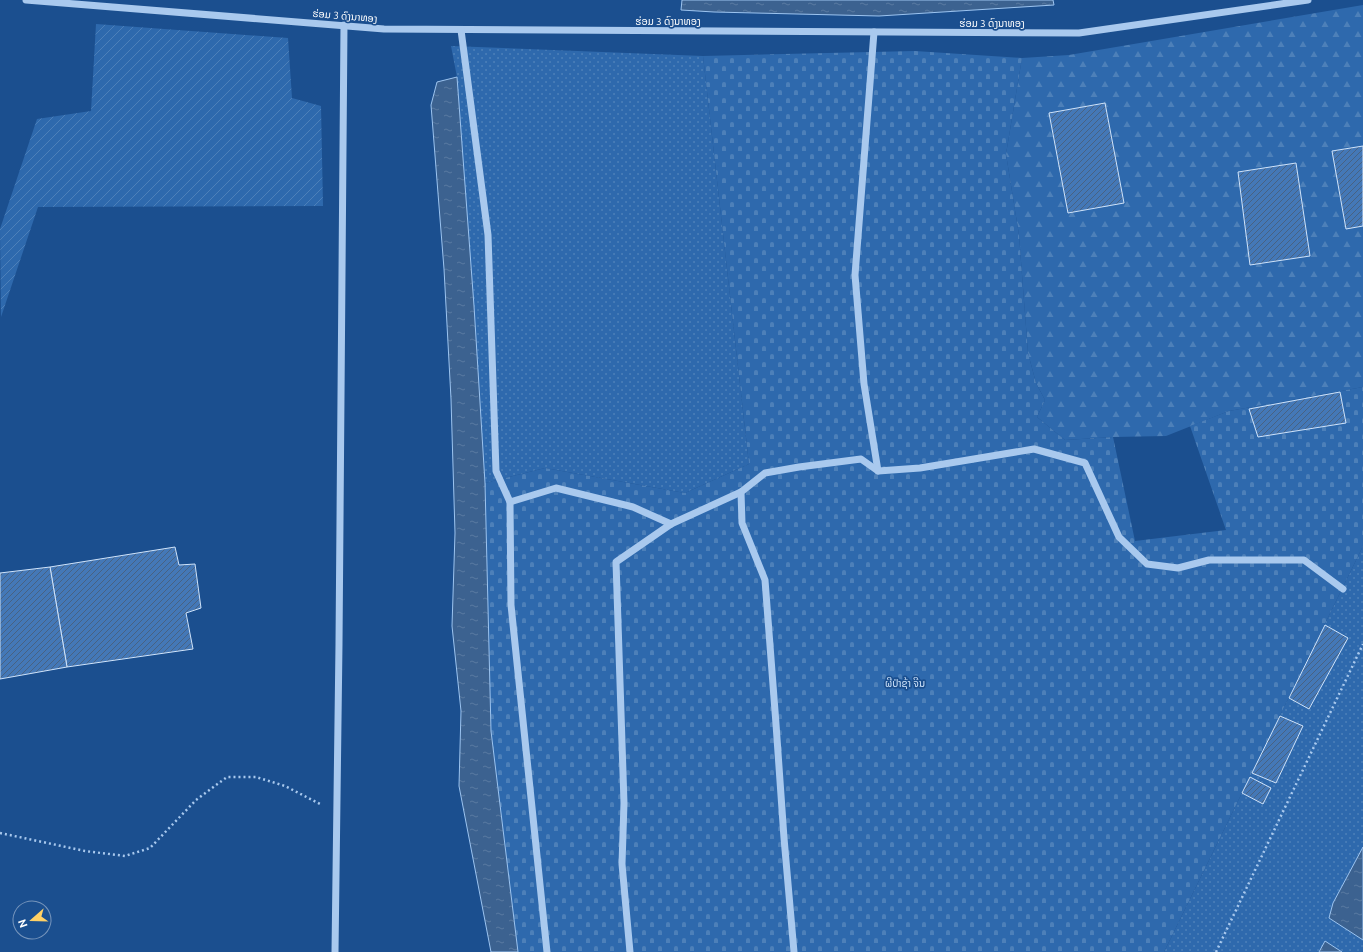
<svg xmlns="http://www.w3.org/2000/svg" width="1363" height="952" font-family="Ubuntu,'Noto Sans Lao',sans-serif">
<defs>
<pattern id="grass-dots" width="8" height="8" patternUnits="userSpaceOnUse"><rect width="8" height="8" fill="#2e69ad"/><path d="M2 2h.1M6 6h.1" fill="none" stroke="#4d80b9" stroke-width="1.8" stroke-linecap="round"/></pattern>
<pattern id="forest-firs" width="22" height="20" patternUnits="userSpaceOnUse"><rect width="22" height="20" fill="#2e69ad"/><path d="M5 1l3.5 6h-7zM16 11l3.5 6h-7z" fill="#4d80b9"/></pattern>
<pattern id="cemetery-stones" width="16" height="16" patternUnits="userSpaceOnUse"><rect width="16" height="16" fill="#2e69ad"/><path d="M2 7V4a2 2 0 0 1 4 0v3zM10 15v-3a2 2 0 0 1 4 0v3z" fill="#4d80b9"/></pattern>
<pattern id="garden-furrows" width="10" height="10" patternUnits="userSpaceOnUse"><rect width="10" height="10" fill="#2e69ad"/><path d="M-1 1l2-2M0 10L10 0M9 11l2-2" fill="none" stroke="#4d80b9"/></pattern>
<pattern id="water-ripples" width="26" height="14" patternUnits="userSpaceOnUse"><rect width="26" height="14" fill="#3c6290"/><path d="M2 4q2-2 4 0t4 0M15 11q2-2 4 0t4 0" fill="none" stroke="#597aa1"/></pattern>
<pattern id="building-hatch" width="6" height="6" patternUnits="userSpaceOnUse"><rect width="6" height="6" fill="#4478b7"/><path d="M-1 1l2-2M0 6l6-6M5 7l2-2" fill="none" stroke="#486282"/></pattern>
</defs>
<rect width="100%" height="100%" fill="#1b4f8f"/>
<!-- grass -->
<g fill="url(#grass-dots)">
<path d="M451 46 703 56 749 464 685 493 545 468 485 483 474 306 457 77Z"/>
<path d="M1363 546V952H1164Z"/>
</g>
<!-- forest -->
<path fill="url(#forest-firs)" d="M1363 5V387L1229 411 1166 436 1113 437 1065 440 1037 417 1045 400 1036 383 1028 353 1019 235 1006 154 1022 58 1069 55Z"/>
<!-- cemetery -->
<path fill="url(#cemetery-stones)" d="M915 51 1022 58 1006 154 1019 235 1028 353 1036 383 1045 400 1037 417 1065 440 1113 437 1135 541 1226 530 1190 426 1229 411 1363 387V546L1164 952H518L491 731 485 483 545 468 685 493 749 464 703 56Z"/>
<!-- garden -->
<path fill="url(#garden-furrows)" d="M96 24 288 38 292 98 321 106 323 206 38 207 1 317 0 229 37 119 91 111Z"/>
<!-- water -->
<g fill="url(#water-ripples)" stroke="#9cc4f0">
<path d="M682 0H1053L1054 5 879 16 714 12 681 10Z"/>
<path d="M457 77 474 306 485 483 491 731 518 952H491L459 786 461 711 452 626 455 533 451 399 444 269 431 105 437 82Z"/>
<path d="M1363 847V940L1329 918 1333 903Z"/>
<path d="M1325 941 1342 952H1319Z"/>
</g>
<!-- building -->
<g fill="url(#building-hatch)" stroke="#cfe3fa">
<path d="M1105 103 1124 203 1068 213 1049 113Z"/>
<path d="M1363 146V226L1346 229 1332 151Z"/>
<path d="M1296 163 1310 256 1250 265 1238 172Z"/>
<path d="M1340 392 1346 423 1258 437 1249 409Z"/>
<path d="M175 547 179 565 195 564 201 608 186 613 193 649 67 667 50 567Z"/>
<path d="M50 567 67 667 0 679V573Z"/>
<path d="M1325 625 1348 638 1309 709 1289 698Z"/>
<path d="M1280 716 1303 726 1276 783 1252 773Z"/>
<path d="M1250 777 1271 788 1263 804 1242 793Z"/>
</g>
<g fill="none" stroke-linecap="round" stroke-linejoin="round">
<!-- path -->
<g stroke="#a9c9ee" stroke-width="2.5" stroke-dasharray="2 3" stroke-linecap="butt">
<path d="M0 833 85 851 125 856 150 848 196 800 227 777H256L285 786 322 805"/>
<path d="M1216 952 1363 644"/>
</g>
<!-- minor -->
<g stroke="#a9c9ee" stroke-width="7">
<path d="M26 0 384 29 1079 33 1308 0"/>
<path d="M461 30 488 235 496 471 510 502 511 605 547 952"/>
<path d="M874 32 855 275 864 384 878 471"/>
<path d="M510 502 556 488 633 507 671 524"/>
<path d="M335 952 339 644 344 25"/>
<path d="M630 952 622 864 624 803 616 562 671 524 741 492"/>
<path d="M794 952 784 838 776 724 765 580 742 523 741 492 765 473 799 467 861 459 878 471 920 468 1034 449 1085 463 1119 537 1147 564 1178 568 1209 560H1304L1343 589"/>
</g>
</g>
<g text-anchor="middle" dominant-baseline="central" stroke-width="3.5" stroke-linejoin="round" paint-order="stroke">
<!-- street labels -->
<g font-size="10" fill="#fff" stroke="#1b4f8f">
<text transform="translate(345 16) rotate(5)">ຮ່ອມ 3 ດົງນາທອງ</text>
<text x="668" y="21">ຮ່ອມ 3 ດົງນາທອງ</text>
<text x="992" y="23">ຮ່ອມ 3 ດົງນາທອງ</text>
</g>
<!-- park labels -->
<g font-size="10" fill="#cfe3fa" stroke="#1b4f8f">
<text x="905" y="683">ຜີປ່າຊ້າ ຈີນ</text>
</g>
</g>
<!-- north arrow -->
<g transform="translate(32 920) rotate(250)"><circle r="19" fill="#1b4f8f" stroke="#7695bc"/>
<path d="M0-3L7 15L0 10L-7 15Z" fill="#ffd166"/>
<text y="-6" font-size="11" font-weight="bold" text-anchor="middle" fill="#ffffff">N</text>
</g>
</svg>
